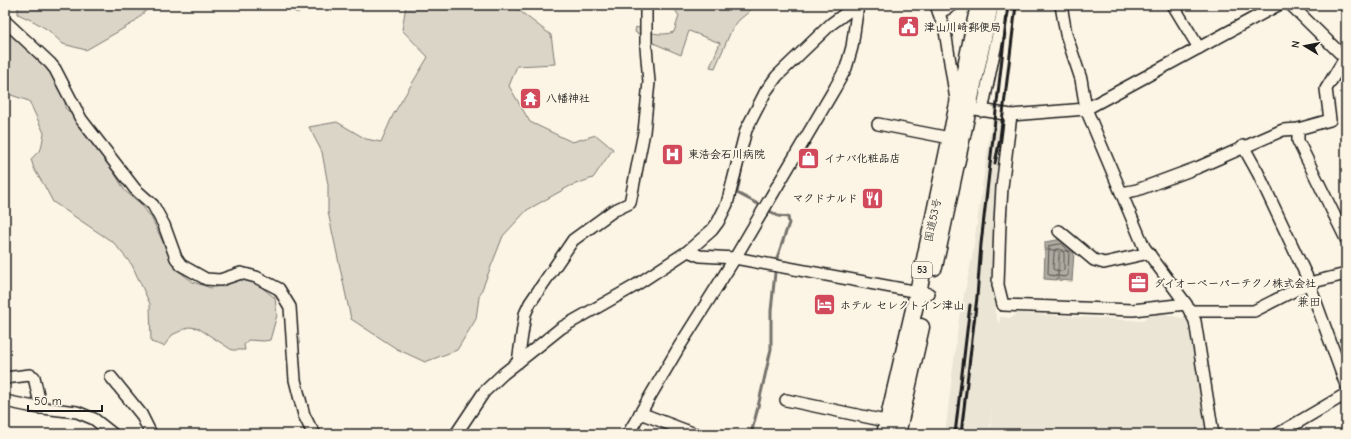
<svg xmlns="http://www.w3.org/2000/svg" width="1351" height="439" font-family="'Comic Neue','Klee One',sans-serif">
<rect width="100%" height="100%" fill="#fcf5e5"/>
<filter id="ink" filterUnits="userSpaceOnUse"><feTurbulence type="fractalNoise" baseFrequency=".025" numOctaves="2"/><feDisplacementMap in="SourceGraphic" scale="8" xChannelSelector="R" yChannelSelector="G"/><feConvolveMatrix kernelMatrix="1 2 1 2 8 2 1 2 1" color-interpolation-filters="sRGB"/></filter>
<g filter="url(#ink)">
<!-- built -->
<path fill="#ebe5d6" d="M992 117 1006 119 996 195 993 253 995 312 999 325 1000 317 1011 318 1019 313 1143 321 1154 311 1189 320 1209 434H990L992 408 989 434H945L959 318 972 258Z"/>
<!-- green -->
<g fill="#dbd5c8" stroke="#7c7872">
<path d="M18 5H152L133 23 86 50 63 44 48 30 35 22 18 14Z"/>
<path d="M281 5H312L298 13Z"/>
<path d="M406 5H512L551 35 555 64 517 66 509 86 530 122 572 142 596 135 613 149 593 178 570 186 527 210 503 236 479 297 476 319 457 350 425 362 397 349 351 319 328 212V185L322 152 309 127 337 122 366 139 381 142 393 115 428 57 402 30Z"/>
<path d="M670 5H749L750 11 739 20 732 29 715 68 710 67 720 43 689 31 681 55 651 42 635 32 636 27C649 32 659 37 674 32L679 16 674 8Z"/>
<path d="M5 26 51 68 66 95 65 108 74 116 96 141 125 191 140 203 151 217 176 269 193 282 211 288 228 284 244 278 255 282 275 298 277 315 270 340 264 341 248 340 244 345 245 350H232L198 328 189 327 172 335 164 346 151 342 150 304 132 265 114 243 53 202 44 185 34 169 31 159 41 149 44 133 29 101 11 95 5 99Z"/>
</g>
<!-- water -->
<g fill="#b0aba1" stroke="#75726c">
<path d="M1063 239 1074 251 1045 249V242Z"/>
<path d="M1045 250 1059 251 1057 280 1044 279Z"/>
<path d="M1060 251 1074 252 1072 281 1058 280Z"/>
</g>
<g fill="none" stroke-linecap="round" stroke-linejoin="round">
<!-- shore -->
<g stroke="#575551" stroke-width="1">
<path d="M1062 244 1069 251 1068 275 1066 277 1049 275 1048 273 1049 246Z"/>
<path d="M1056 249H1060L1064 253V269L1062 271 1055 270 1053 269 1054 253Z"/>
</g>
<!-- stream -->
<g stroke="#75726c" stroke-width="3">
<path d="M742 167 737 193 758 204"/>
<path d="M768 210 778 216 788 217 789 223 777 258"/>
<path d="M751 434 757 411 771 349V311L775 273"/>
</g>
<defs>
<g id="minor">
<path d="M936 5 945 31 957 106 1011 115 1086 109 1278 5"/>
<path d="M1061 5 1066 34 1081 79 1086 109 1144 247 1186 304 1195 321 1213 434"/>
<path d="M1173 5 1199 48"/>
<path d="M1291 5 1346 59"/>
<path d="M939 13 953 5"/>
<path d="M5 21 50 63 55 69 81 119 135 189 153 205 164 225 176 258 181 265 206 279 220 280 241 273 256 277 279 289 290 307 295 380 304 415 310 427 315 434"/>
<path d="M982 111 1004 5"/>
<path d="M1011 115 1002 187 1000 222 998 285 1003 305 1133 310 1186 304"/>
<path d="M878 124 950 138"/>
<path d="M1298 129V141L1346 239"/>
<path d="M1243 146 1258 173 1306 275 1346 385"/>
<path d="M1122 193 1137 190 1199 167 1283 130 1298 129 1330 120 1326 89 1345 58"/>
<path d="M1059 231 1094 260 1104 263 1149 253"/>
<path d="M688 251 700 256 735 258 929 294"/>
<path d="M1190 311H1254L1309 283 1346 274"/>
<path d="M518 362 525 314 530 303 573 240 613 211 630 203 644 132 649 82 646 47V5"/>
<path d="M111 377 141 414 151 434"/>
<path d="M5 378 30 375 34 377 41 408"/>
<path d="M786 400 895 423"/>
<path d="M5 401 34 407 77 412 94 419 113 434"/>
<path d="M640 413 695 434"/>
<path d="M456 434 484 392 503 374 541 344 561 328 633 287 688 251 712 230 718 222 727 204 746 130 766 91 777 76 831 24 857 5"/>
<path d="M628 434 679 347 735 258 835 88 846 68 852 47 858 5"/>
<path d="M1278 434 1346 394"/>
</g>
<g id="highway">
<path d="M934 267 990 5"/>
<path d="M885 434 918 292 979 5"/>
<path d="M897 434 921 327"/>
</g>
</defs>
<!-- minor casing -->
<use href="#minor" stroke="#1c1c1c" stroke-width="14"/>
<!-- highway casing -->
<use href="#highway" stroke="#1c1c1c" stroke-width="19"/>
<!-- minor -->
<use href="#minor" stroke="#fcf5e5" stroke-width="11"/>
<!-- highway -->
<use href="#highway" stroke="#fcf5e5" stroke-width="16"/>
<!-- rail -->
<g stroke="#1c1c1c" stroke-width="3">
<path d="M995 163 1000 139 1016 5"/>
<path d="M955 434 970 305"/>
<path d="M961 434 977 297 981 244 1008 5"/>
</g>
</g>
</g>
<!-- icons -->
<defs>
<symbol id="civic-square" viewBox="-11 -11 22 22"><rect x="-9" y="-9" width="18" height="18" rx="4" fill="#d1495b" stroke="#fcf5e5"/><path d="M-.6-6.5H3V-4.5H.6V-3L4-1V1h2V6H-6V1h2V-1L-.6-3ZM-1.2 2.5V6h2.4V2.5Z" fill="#fff"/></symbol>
<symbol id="temple-square" viewBox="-11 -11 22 22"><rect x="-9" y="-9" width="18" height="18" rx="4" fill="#d1495b" stroke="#fcf5e5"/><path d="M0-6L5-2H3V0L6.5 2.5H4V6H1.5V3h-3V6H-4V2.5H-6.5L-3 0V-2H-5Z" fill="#fff"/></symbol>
<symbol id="hospital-square" viewBox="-11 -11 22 22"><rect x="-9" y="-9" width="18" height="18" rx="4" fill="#d1495b" stroke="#fcf5e5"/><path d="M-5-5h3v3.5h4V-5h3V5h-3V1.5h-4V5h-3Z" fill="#fff"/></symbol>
<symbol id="shop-square" viewBox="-11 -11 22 22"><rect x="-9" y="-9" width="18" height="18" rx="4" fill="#d1495b" stroke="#fcf5e5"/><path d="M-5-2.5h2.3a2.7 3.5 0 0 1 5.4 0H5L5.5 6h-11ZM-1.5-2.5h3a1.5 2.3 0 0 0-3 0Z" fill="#fff"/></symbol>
<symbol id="restaurant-square" viewBox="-11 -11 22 22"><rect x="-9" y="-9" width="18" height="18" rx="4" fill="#d1495b" stroke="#fcf5e5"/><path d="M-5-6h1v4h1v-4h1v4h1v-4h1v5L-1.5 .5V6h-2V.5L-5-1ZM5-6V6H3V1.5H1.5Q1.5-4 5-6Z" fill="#fff"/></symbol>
<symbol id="office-square" viewBox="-11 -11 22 22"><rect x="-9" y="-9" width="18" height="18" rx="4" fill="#d1495b" stroke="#fcf5e5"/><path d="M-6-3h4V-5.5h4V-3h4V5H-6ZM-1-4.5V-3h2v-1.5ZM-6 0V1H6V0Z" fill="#fff"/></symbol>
<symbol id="hotel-square" viewBox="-11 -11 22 22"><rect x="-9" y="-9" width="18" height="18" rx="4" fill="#d1495b" stroke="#fcf5e5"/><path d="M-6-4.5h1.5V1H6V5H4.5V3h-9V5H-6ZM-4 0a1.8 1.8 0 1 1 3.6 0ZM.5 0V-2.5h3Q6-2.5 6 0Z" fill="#fff"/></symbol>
</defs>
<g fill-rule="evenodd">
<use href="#civic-square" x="896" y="14" width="25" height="25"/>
<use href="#temple-square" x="518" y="86" width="25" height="25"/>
<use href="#hospital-square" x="660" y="142" width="25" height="25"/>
<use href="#shop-square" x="796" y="146" width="25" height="25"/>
<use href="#restaurant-square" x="860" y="186" width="25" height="25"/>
<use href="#office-square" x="1126" y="270" width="25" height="25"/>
<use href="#hotel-square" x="812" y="292" width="25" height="25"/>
</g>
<g text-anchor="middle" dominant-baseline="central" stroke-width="4" stroke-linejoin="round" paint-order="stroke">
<!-- shield labels -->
<rect fill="#fcf5e5" stroke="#5f5d58" stroke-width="1" x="912" y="262" width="20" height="16" rx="3"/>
<g font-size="10" font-weight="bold" fill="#1c1c1c">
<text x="922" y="270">53</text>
</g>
<!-- poi labels -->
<g font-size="11" font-weight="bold" fill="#1c1c1c" stroke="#fcf5e5" text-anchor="start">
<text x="924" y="27">津山川崎郵便局</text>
<text x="546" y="98">八幡神社</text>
<text x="688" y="154">東浩会石川病院</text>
<text x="824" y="158">イナバ化粧品店</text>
<text x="858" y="198" text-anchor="end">マクドナルド</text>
<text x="1154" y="283">ダイオーペーパーテクノ株式会社</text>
<text x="840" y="305">ホテル セレクトイン津山</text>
</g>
<!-- street labels -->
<g font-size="11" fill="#1c1c1c" stroke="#fcf5e5">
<text transform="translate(933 220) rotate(-78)">国道53号</text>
</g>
<!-- neighbourhood labels -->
<g font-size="12" fill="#1c1c1c" stroke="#fcf5e5">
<text x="1309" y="302">兼田</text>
</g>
</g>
<!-- margin -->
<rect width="1351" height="439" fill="none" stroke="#fcf5e5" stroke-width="20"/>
<rect x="10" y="10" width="1331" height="419" fill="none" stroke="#1c1c1c" stroke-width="1.5" filter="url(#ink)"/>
<!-- north arrow -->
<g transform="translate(1305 46) rotate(280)" stroke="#fcf5e5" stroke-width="3" paint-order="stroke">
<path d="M0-3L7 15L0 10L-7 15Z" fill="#1c1c1c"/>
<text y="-6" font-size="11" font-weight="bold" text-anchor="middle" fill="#1c1c1c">N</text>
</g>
<!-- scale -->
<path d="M28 405v6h74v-6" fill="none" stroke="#1c1c1c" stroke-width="2"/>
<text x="34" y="405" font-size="12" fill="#1c1c1c" stroke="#fcf5e5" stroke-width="3" paint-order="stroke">50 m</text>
</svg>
